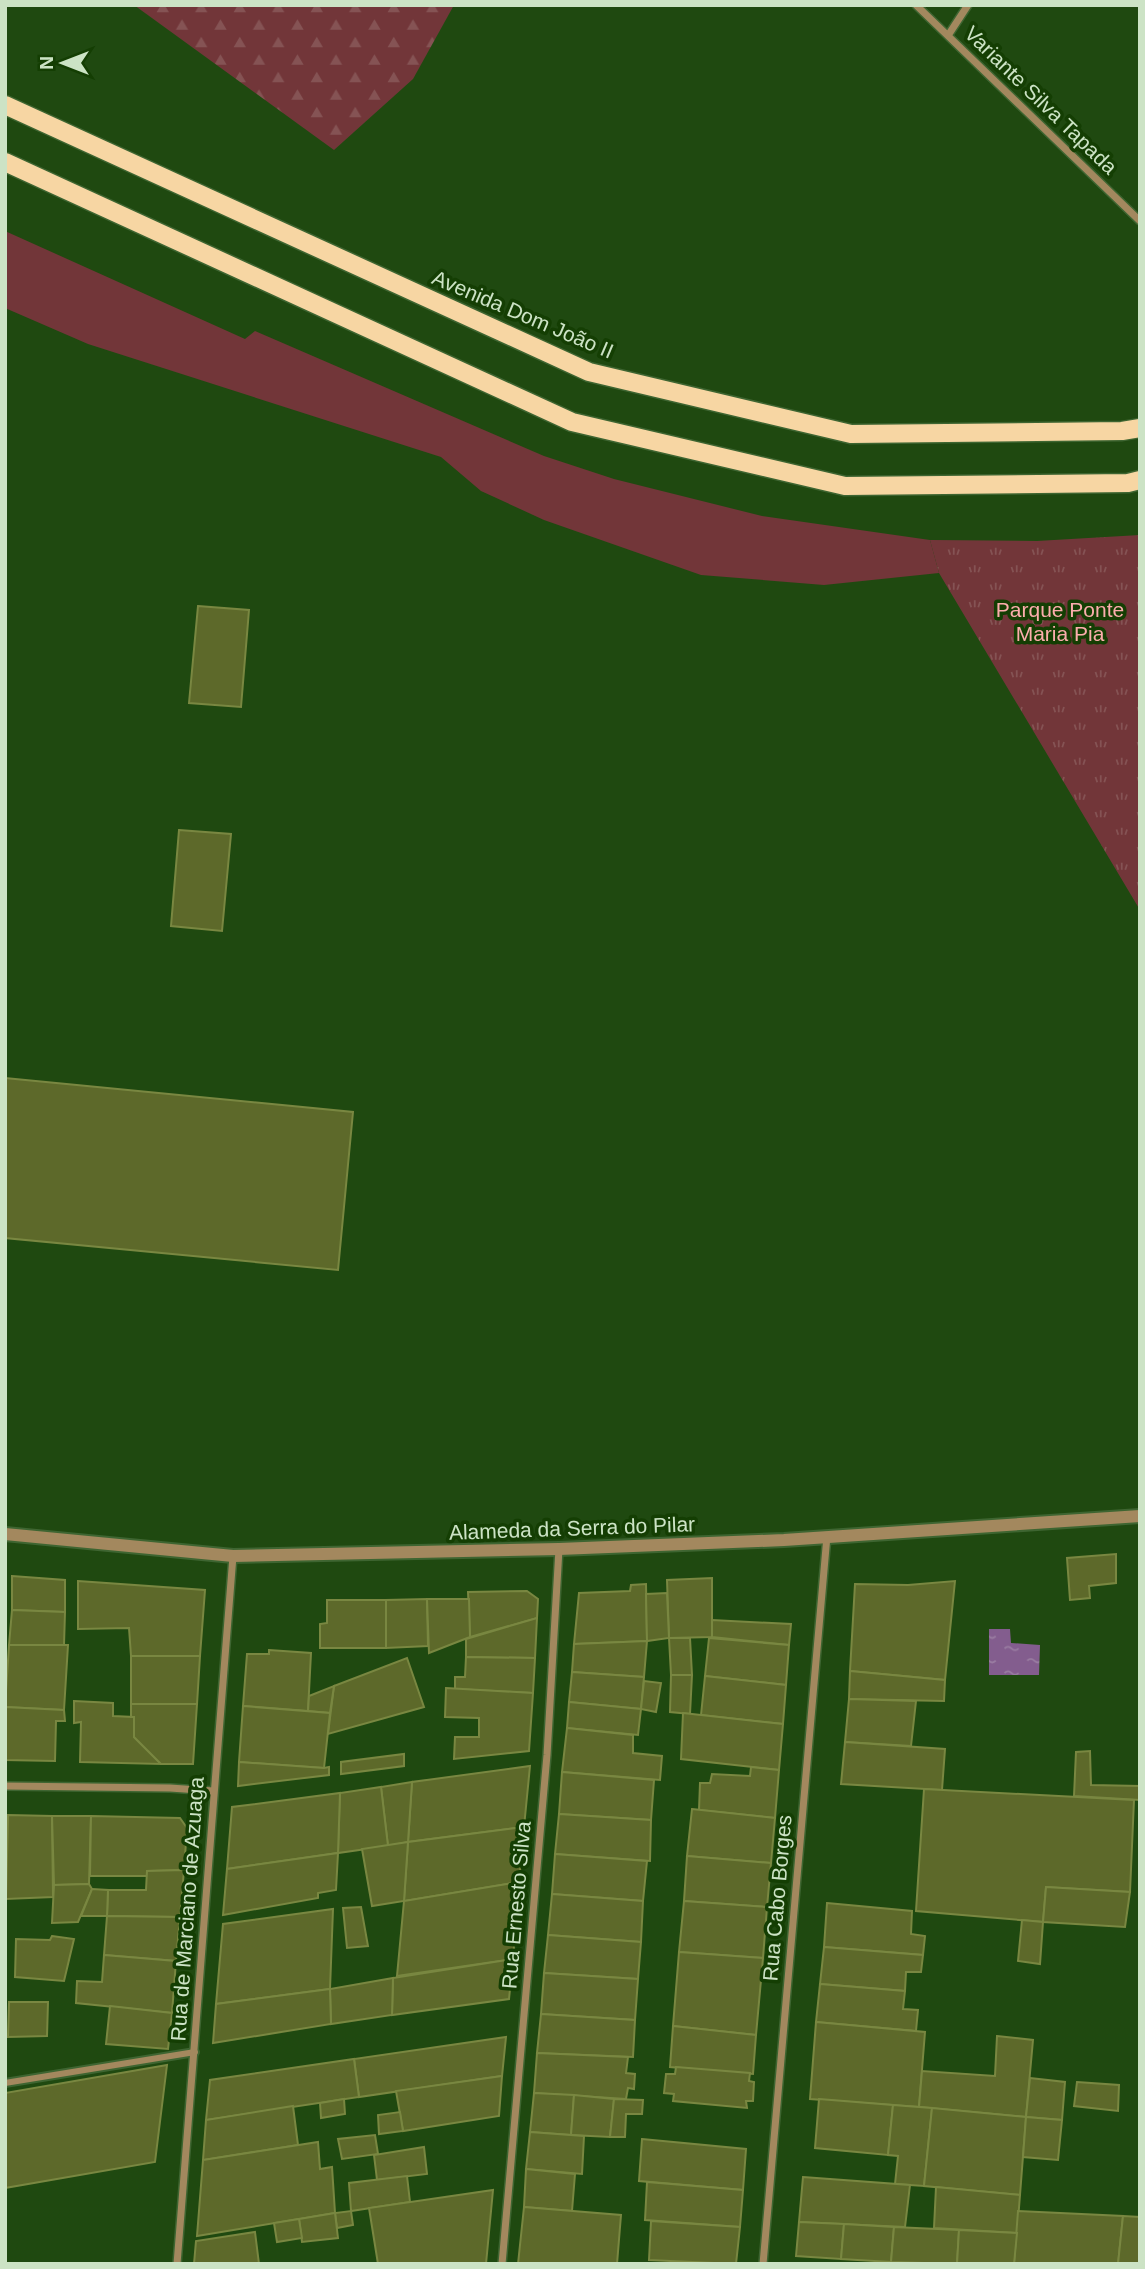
<svg xmlns="http://www.w3.org/2000/svg" width="1145" height="2269" font-family="Helvetica,sans-serif">
<defs>
<pattern id="forest-firs" width="22" height="20" patternUnits="userSpaceOnUse" patternTransform="scale(1.75)"><rect width="22" height="20" fill="#723639"/><path d="M5 1l3.5 6h-7zM16 11l3.5 6h-7z" fill="#855354"/></pattern>
<pattern id="park-tufts" width="24" height="20" patternUnits="userSpaceOnUse" patternTransform="scale(1.75)"><rect width="24" height="20" fill="#723639"/><path d="M3 7l-1-3M5 7V3M7 7l1-3M15 17l-1-3M17 17v-4M19 17l1-3" fill="none" stroke="#855354"/></pattern>
<pattern id="water-ripples" width="26" height="14" patternUnits="userSpaceOnUse" patternTransform="scale(1.75)"><rect width="26" height="14" fill="#835d8e"/><path d="M2 4q2-2 4 0t4 0M15 11q2-2 4 0t4 0" fill="none" stroke="#997ca1"/></pattern>
</defs>
<rect width="100%" height="100%" fill="#1f4910"/>
<!-- grass -->
<path fill="#723639" d="M5 231 245 339 255 331 544 456 614 479 762 516 930 540 939 573 824 585 701 575 544 520 481 491 441 457 88 344 5 308Z"/>
<!-- forest -->
<path fill="url(#forest-firs)" d="M134 5H454L413 79 334 150Z"/>
<!-- park -->
<path fill="url(#park-tufts)" d="M1140 535V910L939 573 930 540 1037 541Z"/>
<!-- water -->
<path fill="url(#water-ripples)" d="M989 1629H1010L1011 1643 1040 1645 1039 1675H989Z"/>
<!-- building -->
<g fill="#5d692a" stroke="#798741" stroke-width="2">
<path d="M198 606 249 610 241 707 189 703Z"/>
<path d="M179 830 231 834 222 931 171 926Z"/>
<path d="M5 1078 353 1112 338 1270 5 1238Z"/>
<path d="M1116 1554V1583L1089 1586 1090 1598 1070 1600 1067 1558Z"/>
<path d="M12 1576 65 1580V1612L12 1610Z"/>
<path d="M712 1578V1637L669 1638 667 1580Z"/>
<path d="M78 1581 205 1590 200 1656H131L129 1628 78 1629Z"/>
<path d="M955 1581 945 1680 850 1671 855 1584 908 1585Z"/>
<path d="M646 1584 647 1641 574 1644 579 1593 630 1591 631 1585Z"/>
<path d="M527 1591 538 1599 537 1618 470 1637 468 1592Z"/>
<path d="M667 1593 669 1638 647 1641 646 1594Z"/>
<path d="M427 1599 428 1646 386 1648V1600Z"/>
<path d="M427 1599H469L470 1637 429 1653Z"/>
<path d="M327 1600H386V1648H320V1624L327 1623Z"/>
<path d="M12 1610 65 1612 64 1645H9Z"/>
<path d="M537 1618 535 1658 466 1657V1639Z"/>
<path d="M712 1620 791 1624 789 1645 712 1637Z"/>
<path d="M669 1638H690L692 1675H671Z"/>
<path d="M709 1638 789 1645 786 1685 705 1676Z"/>
<path d="M647 1641 644 1677 572 1672 574 1644Z"/>
<path d="M9 1645H68L64 1710 5 1707Z"/>
<path d="M269 1650 311 1653 308 1711 243 1706 247 1654H269Z"/>
<path d="M131 1656H200L197 1704H131Z"/>
<path d="M466 1657 535 1658 533 1693 455 1689V1677H465Z"/>
<path d="M407 1658 424 1707 328 1734 334 1686Z"/>
<path d="M850 1671 945 1680 944 1701 849 1699Z"/>
<path d="M572 1672 644 1677 641 1709 569 1702Z"/>
<path d="M671 1675H692L690 1714 670 1712Z"/>
<path d="M705 1676 786 1685 783 1724 701 1715Z"/>
<path d="M644 1681 661 1683 656 1712 641 1709Z"/>
<path d="M334 1686 330 1713 308 1711 309 1696Z"/>
<path d="M446 1688 533 1693 529 1751 454 1759 455 1737H479V1718L445 1717Z"/>
<path d="M849 1699 916 1701 911 1746 845 1742Z"/>
<path d="M74 1701 113 1703V1716L134 1717V1737L161 1764 80 1762 81 1722 74 1723Z"/>
<path d="M569 1702 641 1709 638 1735 567 1728Z"/>
<path d="M131 1704H197L193 1764H161L134 1737V1717H131Z"/>
<path d="M243 1706 330 1713 324 1768 239 1762Z"/>
<path d="M5 1707 64 1710 65 1721H56L55 1761 5 1760Z"/>
<path d="M683 1713 783 1724 779 1770 681 1759Z"/>
<path d="M567 1728 633 1735V1753L662 1756 660 1780 562 1772Z"/>
<path d="M845 1742 945 1749 942 1790 841 1784Z"/>
<path d="M1090 1751 1091 1785 1140 1786V1800L1074 1796 1076 1752Z"/>
<path d="M404 1754V1766L341 1774V1762Z"/>
<path d="M239 1762 324 1768 329 1767V1775L238 1786Z"/>
<path d="M530 1766 524 1827 408 1842 412 1782Z"/>
<path d="M751 1767 779 1770 775 1818 699 1810 700 1783H710L712 1774 750 1776Z"/>
<path d="M562 1772 654 1780 651 1820 559 1814Z"/>
<path d="M412 1782 408 1842 388 1846 381 1787Z"/>
<path d="M381 1787 388 1846 338 1853 340 1793Z"/>
<path d="M924 1789 1134 1800 1130 1892 1046 1887 1043 1922 916 1911Z"/>
<path d="M340 1793 338 1853 227 1869 232 1807Z"/>
<path d="M692 1809 775 1818 771 1863 687 1856Z"/>
<path d="M559 1814 651 1820 650 1861 555 1854Z"/>
<path d="M5 1815H8L6 1892H5Z"/>
<path d="M8 1815 52 1816 53 1897 6 1899Z"/>
<path d="M52 1816H91L89 1884 54 1885Z"/>
<path d="M91 1816 180 1818 187 1828 184 1870 147 1871V1876H90Z"/>
<path d="M524 1827 519 1882 404 1901 408 1842Z"/>
<path d="M408 1842 404 1901 372 1906 362 1849Z"/>
<path d="M338 1853 336 1890 318 1893V1898L223 1915 227 1869Z"/>
<path d="M555 1854 647 1861 643 1901 552 1894Z"/>
<path d="M687 1856 771 1863 767 1907 684 1901Z"/>
<path d="M184 1870 180 1917 107 1916 108 1890H146L147 1871Z"/>
<path d="M519 1882 513 1959 397 1976 404 1901Z"/>
<path d="M89 1884 92 1889 78 1922 52 1923 54 1885Z"/>
<path d="M1046 1887 1130 1892 1125 1927 1043 1922Z"/>
<path d="M92 1889 108 1890 107 1916H81Z"/>
<path d="M552 1894 643 1901 641 1942 548 1935Z"/>
<path d="M684 1901 767 1907 763 1958 679 1952Z"/>
<path d="M827 1903 912 1911 911 1934 925 1936 923 1955 824 1947Z"/>
<path d="M361 1907 368 1946 347 1948 343 1908Z"/>
<path d="M333 1909 330 1989 216 2004 223 1924Z"/>
<path d="M107 1916 180 1917 176 1961 104 1955Z"/>
<path d="M1022 1920 1043 1922 1040 1964 1018 1961Z"/>
<path d="M548 1935 641 1942 638 1979 544 1973Z"/>
<path d="M52 1936 74 1939 64 1981 15 1977 16 1939 50 1940Z"/>
<path d="M824 1947 923 1955 921 1972H906L905 1991 820 1984Z"/>
<path d="M679 1952 763 1958 756 2035 673 2026Z"/>
<path d="M104 1955 176 1961 172 2013 76 2003 77 1981 102 1982Z"/>
<path d="M513 1959 509 1999 392 2015 393 1978Z"/>
<path d="M544 1973 638 1979 635 2020 541 2014Z"/>
<path d="M393 1978 392 2015 331 2024 330 1989Z"/>
<path d="M820 1984 905 1991 903 2009 918 2010 916 2031 816 2022Z"/>
<path d="M330 1989 331 2024 213 2043 216 2004Z"/>
<path d="M9 2002H48L47 2036 8 2037Z"/>
<path d="M110 2006 172 2013 168 2049 106 2044Z"/>
<path d="M541 2014 635 2020 633 2057 537 2053Z"/>
<path d="M816 2022 925 2032 919 2107 810 2099Z"/>
<path d="M673 2026 756 2035 753 2074 670 2067Z"/>
<path d="M997 2036 1033 2040 1026 2117 919 2107 922 2071 995 2076Z"/>
<path d="M506 2037 502 2076 359 2097 354 2059Z"/>
<path d="M537 2053 628 2057 626 2073 635 2074 634 2089 628 2088 626 2099 534 2093Z"/>
<path d="M354 2059 359 2097 206 2120 210 2080Z"/>
<path d="M167 2065 155 2162 5 2188V2093Z"/>
<path d="M676 2067 750 2073 749 2081 754 2082 753 2101H746L747 2108 673 2101 674 2094 664 2093 666 2074H675Z"/>
<path d="M502 2076 499 2116 403 2131 396 2091Z"/>
<path d="M1030 2078 1065 2082 1062 2120 1026 2117Z"/>
<path d="M1077 2082 1119 2085 1118 2111 1074 2106Z"/>
<path d="M534 2093 574 2095 571 2135 530 2132Z"/>
<path d="M574 2095 614 2099 610 2137 571 2135Z"/>
<path d="M344 2099 345 2114 321 2118 320 2103Z"/>
<path d="M614 2099 643 2100 642 2114H626L625 2137H610Z"/>
<path d="M819 2099 893 2105 888 2155 815 2148Z"/>
<path d="M893 2105 932 2108 924 2186 895 2184 898 2156 888 2155Z"/>
<path d="M293 2106 298 2145 203 2160 206 2120Z"/>
<path d="M932 2108 1026 2117 1020 2195 924 2186Z"/>
<path d="M400 2112 403 2131 379 2134 378 2115Z"/>
<path d="M1026 2117 1062 2120 1058 2160 1023 2157Z"/>
<path d="M530 2132 584 2136 582 2174 526 2169Z"/>
<path d="M375 2135 378 2154 342 2159 338 2139Z"/>
<path d="M642 2139 746 2149 743 2190 639 2181Z"/>
<path d="M318 2142 320 2169 332 2167 335 2213 197 2236 203 2160Z"/>
<path d="M424 2147 427 2174 377 2180 374 2155Z"/>
<path d="M526 2169 575 2174 572 2211 524 2207Z"/>
<path d="M407 2176 410 2202 351 2211 349 2183Z"/>
<path d="M803 2177 910 2185 905 2227 799 2222Z"/>
<path d="M647 2182 743 2190 740 2227 645 2220Z"/>
<path d="M936 2187 1020 2195 1017 2233 934 2228Z"/>
<path d="M493 2190 486 2264H378L369 2208Z"/>
<path d="M524 2207 621 2215 617 2264H518Z"/>
<path d="M351 2211 353 2225 337 2228 335 2213Z"/>
<path d="M1018 2211 1123 2216 1118 2264H1014Z"/>
<path d="M335 2213 338 2238 302 2242 299 2219Z"/>
<path d="M1123 2216 1140 2217V2264H1118Z"/>
<path d="M299 2219 302 2238 277 2242 274 2223Z"/>
<path d="M651 2221 740 2227 736 2264 649 2260Z"/>
<path d="M799 2222 844 2224 841 2259 796 2256Z"/>
<path d="M844 2224 894 2227 891 2262 841 2259Z"/>
<path d="M894 2227 959 2230 957 2264 891 2262Z"/>
<path d="M959 2230 1017 2233 1014 2264H957Z"/>
<path d="M255 2232 259 2264H194L196 2241Z"/>
</g>
<g fill="none" stroke-linecap="round" stroke-linejoin="round">
<defs>
<path id="pedestrian" d="M5 2083 195 2052"/>
<g id="minor">
<path d="M916 5 1140 221"/>
<path d="M949 34 968 5"/>
<path d="M5 1786 170 1788 213 1791"/>
<path d="M177 2264 233 1556"/>
<path d="M502 2264 547 1755 559 1549"/>
<path d="M763 2264 827 1536"/>
</g>
<path id="tertiary" d="M5 1534 233 1556 559 1549 784 1540 1140 1516"/>
<g id="primary">
<path d="M5 105 589 372 851 434 1122 431 1140 428"/>
<path d="M5 162 572 422 845 486 1128 483 1140 480"/>
</g>
</defs>
<!-- pedestrian casing -->
<use href="#pedestrian" stroke="#3e6531" stroke-width="10"/>
<!-- minor casing -->
<use href="#minor" stroke="#3e6531" stroke-width="10"/>
<!-- tertiary casing -->
<use href="#tertiary" stroke="#3e6531" stroke-width="16"/>
<!-- primary casing -->
<use href="#primary" stroke="#3e6531" stroke-width="21"/>
<!-- pedestrian -->
<use href="#pedestrian" stroke="#a3885e" stroke-width="6"/>
<!-- minor -->
<use href="#minor" stroke="#a3885e" stroke-width="7"/>
<!-- tertiary -->
<use href="#tertiary" stroke="#a3885e" stroke-width="12"/>
<!-- primary -->
<use href="#primary" stroke="#f7d6a3" stroke-width="18"/>
</g>
<g text-anchor="middle" dominant-baseline="central" stroke-width="7" stroke-linejoin="round" paint-order="stroke">
<!-- street labels -->
<g font-size="21" fill="#cce3c5" stroke="#143e03">
<text transform="translate(1041 100) rotate(44)">Variante Silva Tapada</text>
<text transform="translate(523 314) rotate(23)">Avenida Dom João II</text>
<text transform="translate(572 1528) rotate(-2)">Alameda da Serra do Pilar</text>
<text transform="translate(777 1898) rotate(-85)">Rua Cabo Borges</text>
<text transform="translate(516 1905) rotate(-85)">Rua Ernesto Silva</text>
<text transform="translate(187 1909) rotate(-86)">Rua de Marciano de Azuaga</text>
</g>
<!-- park labels -->
<g font-size="21" fill="#fcadad" stroke="#143e03">
<text x="1060" y="609">Parque Ponte<tspan x="1060" dy="24">Maria Pia</tspan></text>
</g>
</g>
<!-- border -->
<rect width="1145" height="2269" fill="none" stroke="#cce3c5" stroke-width="14"/>
<!-- north arrow -->
<g transform="translate(63 63) rotate(270)" stroke="#143e03" stroke-width="5" paint-order="stroke">
<path d="M0-5L12 26L0 18L-12 26Z" fill="#cce3c5"/>
<text y="-10" font-size="19" font-weight="bold" text-anchor="middle" fill="#cce3c5">N</text>
</g>
</svg>
